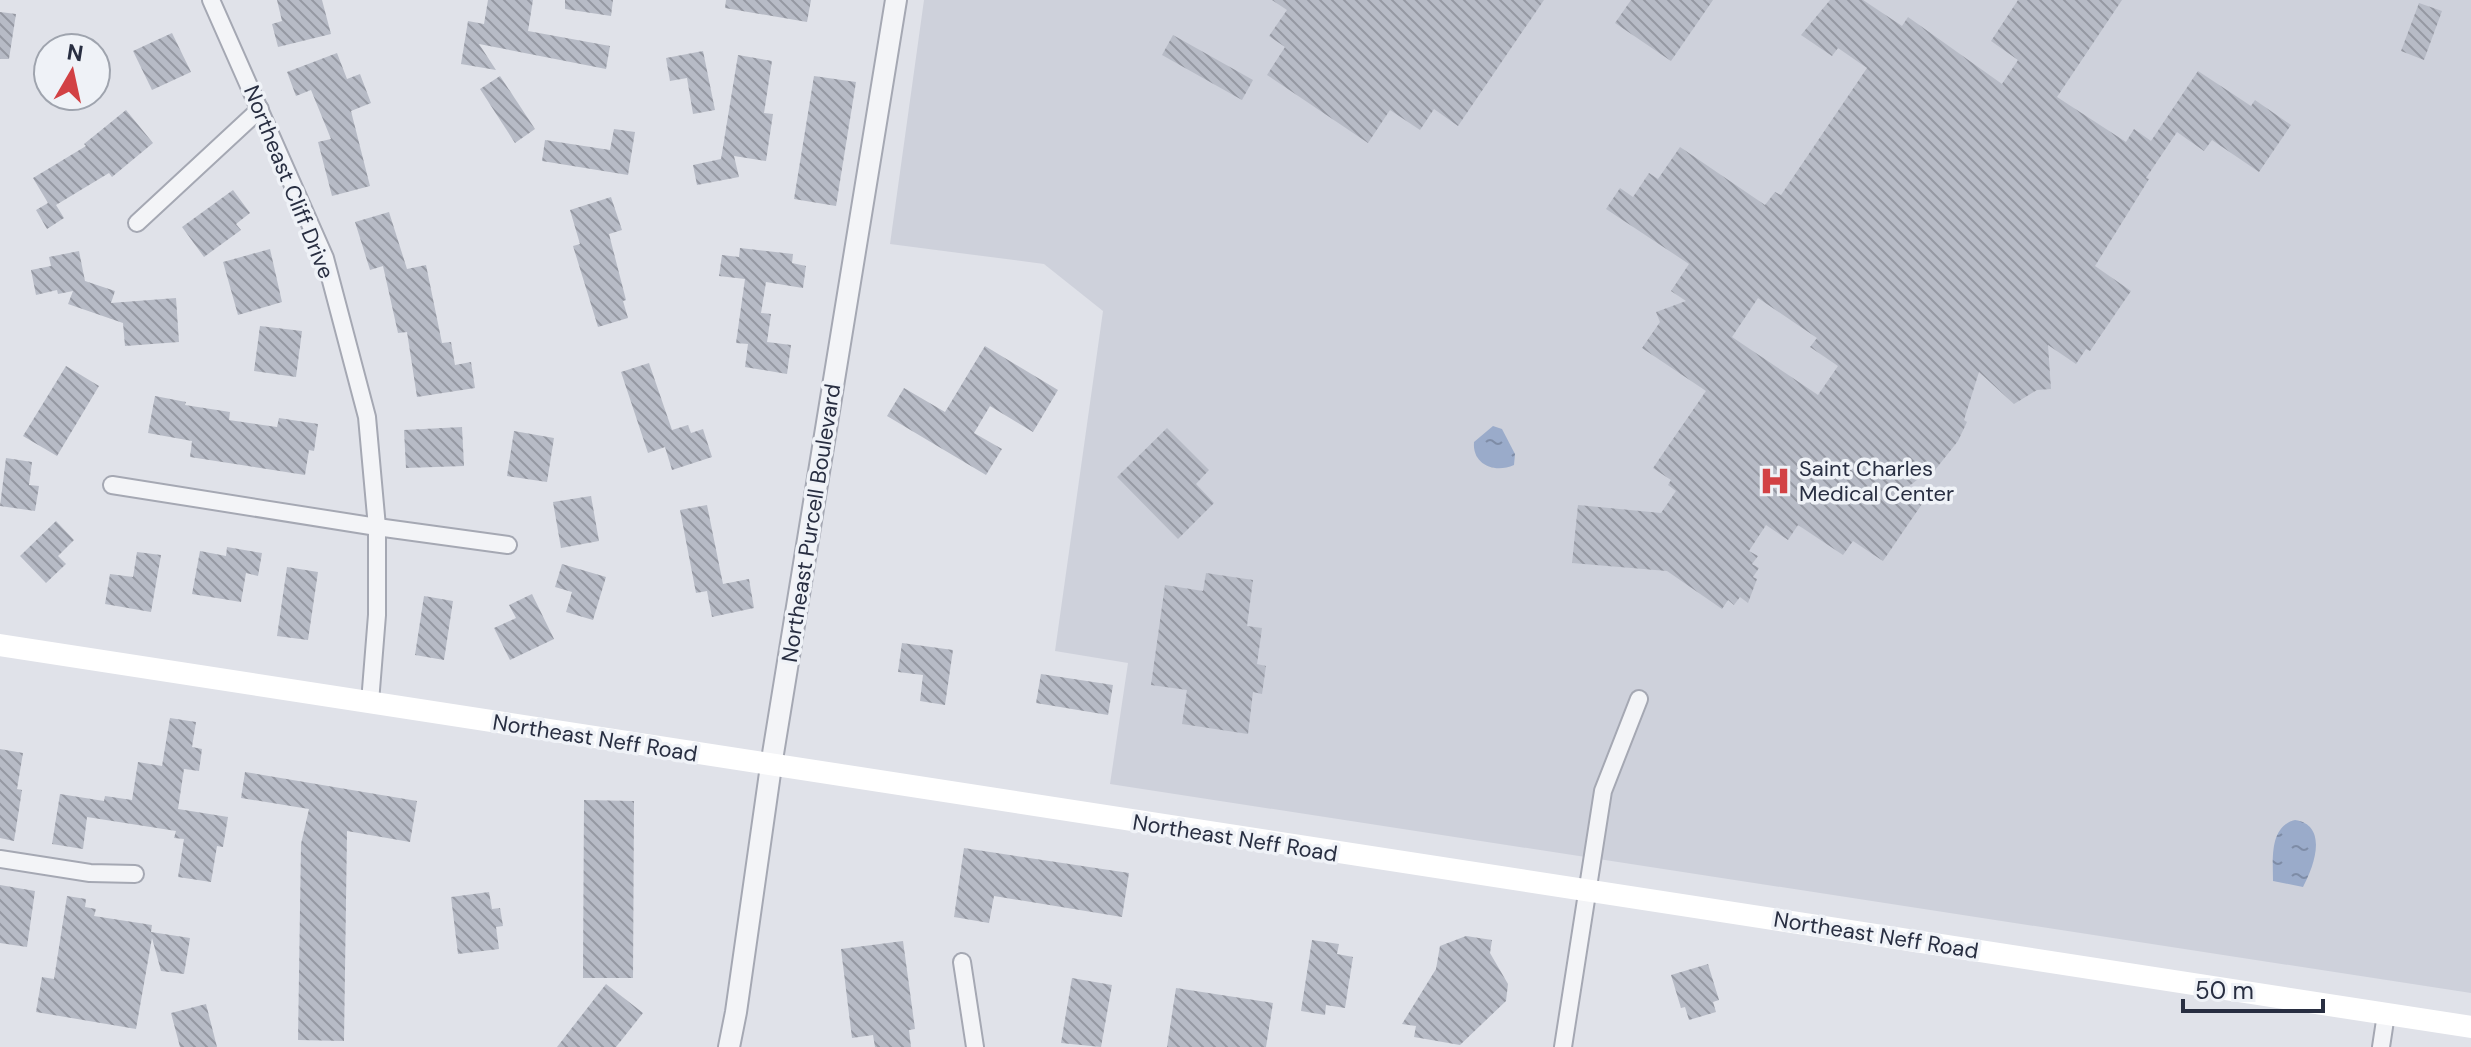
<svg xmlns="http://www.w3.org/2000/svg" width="2471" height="1047" font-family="'DM Sans',sans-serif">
<defs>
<pattern id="water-ripples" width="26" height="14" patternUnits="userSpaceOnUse" patternTransform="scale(2)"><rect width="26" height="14" fill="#9aabca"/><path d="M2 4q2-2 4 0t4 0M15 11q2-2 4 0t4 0" fill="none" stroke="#7e8ca6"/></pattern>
<pattern id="building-back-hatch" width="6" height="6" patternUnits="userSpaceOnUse" patternTransform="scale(2)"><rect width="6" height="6" fill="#b7bbc6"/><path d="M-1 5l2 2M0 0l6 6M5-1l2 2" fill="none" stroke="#9598a2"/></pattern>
</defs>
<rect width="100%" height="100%" fill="#e0e2e9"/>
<!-- built -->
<path fill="#ced1db" d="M924 0H2471V993L1110 784 1128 663 1055 651 1103 311 1044 264 890 244Z"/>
<!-- water -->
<g fill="url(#water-ripples)">
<path d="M1493 426 1502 429 1515 454 1514 465C1494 474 1472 464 1474 442Z"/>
<path d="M2295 820C2329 825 2314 867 2303 887L2273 881C2273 860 2269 826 2295 820Z"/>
</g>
<!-- building -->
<g fill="url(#building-back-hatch)" fill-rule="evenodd">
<path d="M277 0H322L331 34 278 47 272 24 282 21Z"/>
<path d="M488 0H533L528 31 610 46 606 69 479 44 496 70 461 64 468 21 484 24Z"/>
<path d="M565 0H613L611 16 565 9Z"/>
<path d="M726 0H811L807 22 725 8Z"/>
<path d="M1272 0H1544L1458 126 1434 109 1420 130 1390 110 1368 143 1267 75 1285 47 1269 36 1287 10Z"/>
<path d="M1631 0H1713L1671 61 1615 23Z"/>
<path d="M1830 0H1863L1902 26 1908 17 2002 84 2018 60 1991 41 2018 0H2122L2057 97 2126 142 2134 129 2151 141 2198 71 2251 106 2255 100 2291 125 2259 172 2212 140 2204 151 2177 132 2146 178 2149 179 2095 266 2131 291 2090 351 2086 349 2076 364 2048 345 2051 389 2037 390 2014 404 1979 372 1964 420 1967 422 1958 441 1931 475 1927 472 1903 491 1922 504 1883 561 1853 541 1843 555 1798 525 1788 540 1766 525 1749 551 1758 556 1752 564 1759 568 1753 577 1757 579 1748 603 1740 597 1734 605 1728 600 1722 609 1667 571 1572 563 1578 505 1661 513 1676 491 1668 485 1671 480 1653 468 1706 391 1642 348 1660 322 1656 312 1686 301 1671 291 1689 264 1606 209 1620 188 1633 197 1649 173 1658 179 1680 147 1765 205 1775 192 1781 195 1867 68 1838 48 1832 56 1801 35ZM1758 298 1817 338 1810 347 1838 366 1818 395 1732 337Z"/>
<path d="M2419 3 2442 11 2424 60 2401 51Z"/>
<path d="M0 12 16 14 9 59H0Z"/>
<path d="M172 33 191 72 152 90 133 51Z"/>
<path d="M1173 35 1253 80 1242 100 1162 55Z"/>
<path d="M703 51 715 110 693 114 687 78 670 81 666 58Z"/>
<path d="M337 53 347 79 360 74 371 103 351 111 370 186 332 196 318 142 331 139 311 90 296 96 287 72Z"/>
<path d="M738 55 772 61 764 113 773 114 766 161 734 156 739 177 697 185 693 165 721 159Z"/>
<path d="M500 76 535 129 515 143 480 89Z"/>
<path d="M814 76 856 82 836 206 794 199Z"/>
<path d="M126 110 153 143 112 177 109 173 56 205 64 218 47 229 36 210 48 203 33 178 86 146 84 144Z"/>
<path d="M614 129 635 132 628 175 542 161 545 140 610 150Z"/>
<path d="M233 190 250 213 236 224 241 230 204 257 182 227Z"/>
<path d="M611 197 622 230 609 234 626 300 623 301 628 318 598 327 573 246 580 244 570 210Z"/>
<path d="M389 212 407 269 426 265 442 343 451 342 455 365 471 362 475 388 417 397 407 332 398 333 383 266 370 270 355 222Z"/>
<path d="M740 248 793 254 792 263 806 266 803 288 766 282 761 313 771 314 767 342 791 345 787 374 745 367 748 344 736 343 745 279 719 276 722 255 739 257Z"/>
<path d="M270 249 282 302 238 315 223 262Z"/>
<path d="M79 251 85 281 115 291 111 303 176 298 179 342 125 346 123 323 68 304 73 291 58 294 57 290 36 295 31 270 51 266 49 257Z"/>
<path d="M260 326 302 331 296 377 254 371Z"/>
<path d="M985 346 1058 390 1033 432 990 406 974 433 1002 449 986 475 887 416 904 388 945 412Z"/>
<path d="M649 363 672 430 688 425 691 433 703 429 712 457 672 470 665 447 648 453 621 372Z"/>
<path d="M66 366 99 386 57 456 23 436Z"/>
<path d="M155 396 186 402 185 405 230 412 229 420 277 427 279 418 318 424 314 451 309 450 305 475 190 457 192 441 148 433Z"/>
<path d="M462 427 464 466 406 468 404 430Z"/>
<path d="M1167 428 1209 470 1196 484 1214 503 1178 539 1117 477Z"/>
<path d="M514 431 554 438 547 482 507 476Z"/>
<path d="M6 458 32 462 29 485 39 486 35 511 0 506Z"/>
<path d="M591 496 599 541 561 548 553 502Z"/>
<path d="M707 505 723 584 749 579 754 608 712 617 707 591 696 593 680 510Z"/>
<path d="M56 521 74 540 58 556 66 564 46 583 20 556Z"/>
<path d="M227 547 262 553 258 576 246 573 241 602 192 594 200 551 226 556Z"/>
<path d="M137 552 161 555 151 612 105 604 110 574 133 577Z"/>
<path d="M562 564 606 577 593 620 566 612 572 592 555 587Z"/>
<path d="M287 567 318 572 308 640 277 636Z"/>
<path d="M1206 573 1253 580 1247 626 1262 628 1257 664 1266 666 1262 694 1253 692 1248 734 1182 724 1187 690 1151 685 1165 585 1203 591Z"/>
<path d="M532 594 554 639 510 660 494 628 516 618 509 605Z"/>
<path d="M424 596 453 601 444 660 415 655Z"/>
<path d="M902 643 953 650 945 705 920 701 923 675 898 672Z"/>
<path d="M1041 674 1113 685 1108 715 1036 703Z"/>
<path d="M170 718 196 722 192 747 202 749 199 771 184 769 178 809 228 817 223 847 217 846 211 882 178 877 184 839 174 838 176 831 87 817 83 849 52 844 60 794 104 801 105 796 132 800 138 762 162 766Z"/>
<path d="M0 749 23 753 17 789 22 790 14 841 0 838Z"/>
<path d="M245 772 417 801 410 842 347 831 344 1041 298 1040 301 844 309 809 241 798Z"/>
<path d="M584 800 634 801 633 978H583Z"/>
<path d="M964 848 1129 873 1122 917 994 896 989 923 954 917Z"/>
<path d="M0 885 35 891 27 947 0 943Z"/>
<path d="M489 892 492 909 500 908 503 926 496 927 499 949 458 954 451 897Z"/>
<path d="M67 896 86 899 85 907 96 909 94 916 152 925 151 932 190 938 184 974 161 971 152 938 136 1029 36 1012 42 977 54 979Z"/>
<path d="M1466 936 1492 940 1490 953 1508 984 1506 1001 1460 1045 1414 1037 1416 1026 1402 1024 1436 969 1440 946Z"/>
<path d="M1312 940 1339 944 1337 954 1353 957 1345 1008 1326 1005 1325 1015 1301 1011Z"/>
<path d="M903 941 915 1029 909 1030 911 1047H875L873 1035 852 1038 841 949Z"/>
<path d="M1708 964 1719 1000 1713 1002 1716 1012 1689 1020 1685 1007 1681 1008 1671 975Z"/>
<path d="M1072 978 1112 985 1101 1047 1061 1043Z"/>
<path d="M606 984 643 1013 616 1047H557Z"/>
<path d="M1176 988 1273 1003 1266 1047H1167Z"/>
<path d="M206 1004 217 1047H180L171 1013Z"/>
</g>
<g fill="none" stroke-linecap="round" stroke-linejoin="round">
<defs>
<g id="minor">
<path d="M211 0 325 258 367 417 377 527V615L370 702"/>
<path d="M137 223 260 109"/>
<path d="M112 485 377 527 508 545"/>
<path d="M0 859 90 873 135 874"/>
<path d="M962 962 975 1047"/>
<path d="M1563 1047 1603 791 1639 699"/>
<path d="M2381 1047 2386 1014"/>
</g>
<path id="tertiary" d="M729 1047 736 1012 771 766 896 0"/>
</defs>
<!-- minor casing -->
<use href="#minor" stroke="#a5a8b3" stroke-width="20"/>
<!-- tertiary casing -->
<use href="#tertiary" stroke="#a5a8b3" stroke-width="24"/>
<!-- minor -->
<use href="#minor" stroke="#f3f4f7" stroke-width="16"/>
<!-- tertiary -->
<use href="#tertiary" stroke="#f3f4f7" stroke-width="20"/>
<!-- secondary -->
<path stroke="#fff" stroke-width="22" d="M0 645 2471 1027"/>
</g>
<!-- icons -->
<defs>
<symbol id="hospital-bare" viewBox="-9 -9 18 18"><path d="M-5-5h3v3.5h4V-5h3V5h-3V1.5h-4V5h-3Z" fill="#d24144" stroke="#eff2f7" stroke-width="2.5" paint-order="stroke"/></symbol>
</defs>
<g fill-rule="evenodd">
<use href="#hospital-bare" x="1753" y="459" width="44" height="44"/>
</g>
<g text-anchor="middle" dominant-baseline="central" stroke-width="7" stroke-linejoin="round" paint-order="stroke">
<!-- street labels -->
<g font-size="22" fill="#282e41" stroke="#eff2f7">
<text transform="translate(289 182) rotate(68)">Northeast Cliff Drive</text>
<text transform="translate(811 523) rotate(-81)">Northeast Purcell Boulevard</text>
<text transform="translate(595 738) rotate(9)">Northeast Neff Road</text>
<text transform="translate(1235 838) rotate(9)">Northeast Neff Road</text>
<text transform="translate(1876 935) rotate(9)">Northeast Neff Road</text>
</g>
<!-- poi labels -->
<g font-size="22" fill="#282e41" stroke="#eff2f7" text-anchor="start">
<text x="1799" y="468">Saint Charles<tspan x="1799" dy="25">Medical Center</tspan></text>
</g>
</g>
<!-- north arrow -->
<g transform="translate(72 72) rotate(9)"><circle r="38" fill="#eff2f7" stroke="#9fa4ae" stroke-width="2"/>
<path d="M0-6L14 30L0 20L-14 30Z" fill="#d24144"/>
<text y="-12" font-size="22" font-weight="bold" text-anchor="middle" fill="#282e41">N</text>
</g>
<!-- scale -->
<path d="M2183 999v12h140v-12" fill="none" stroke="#282e41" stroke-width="4"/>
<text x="2195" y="999" font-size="24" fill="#282e41" stroke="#eff2f7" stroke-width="6" paint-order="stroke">50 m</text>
</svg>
